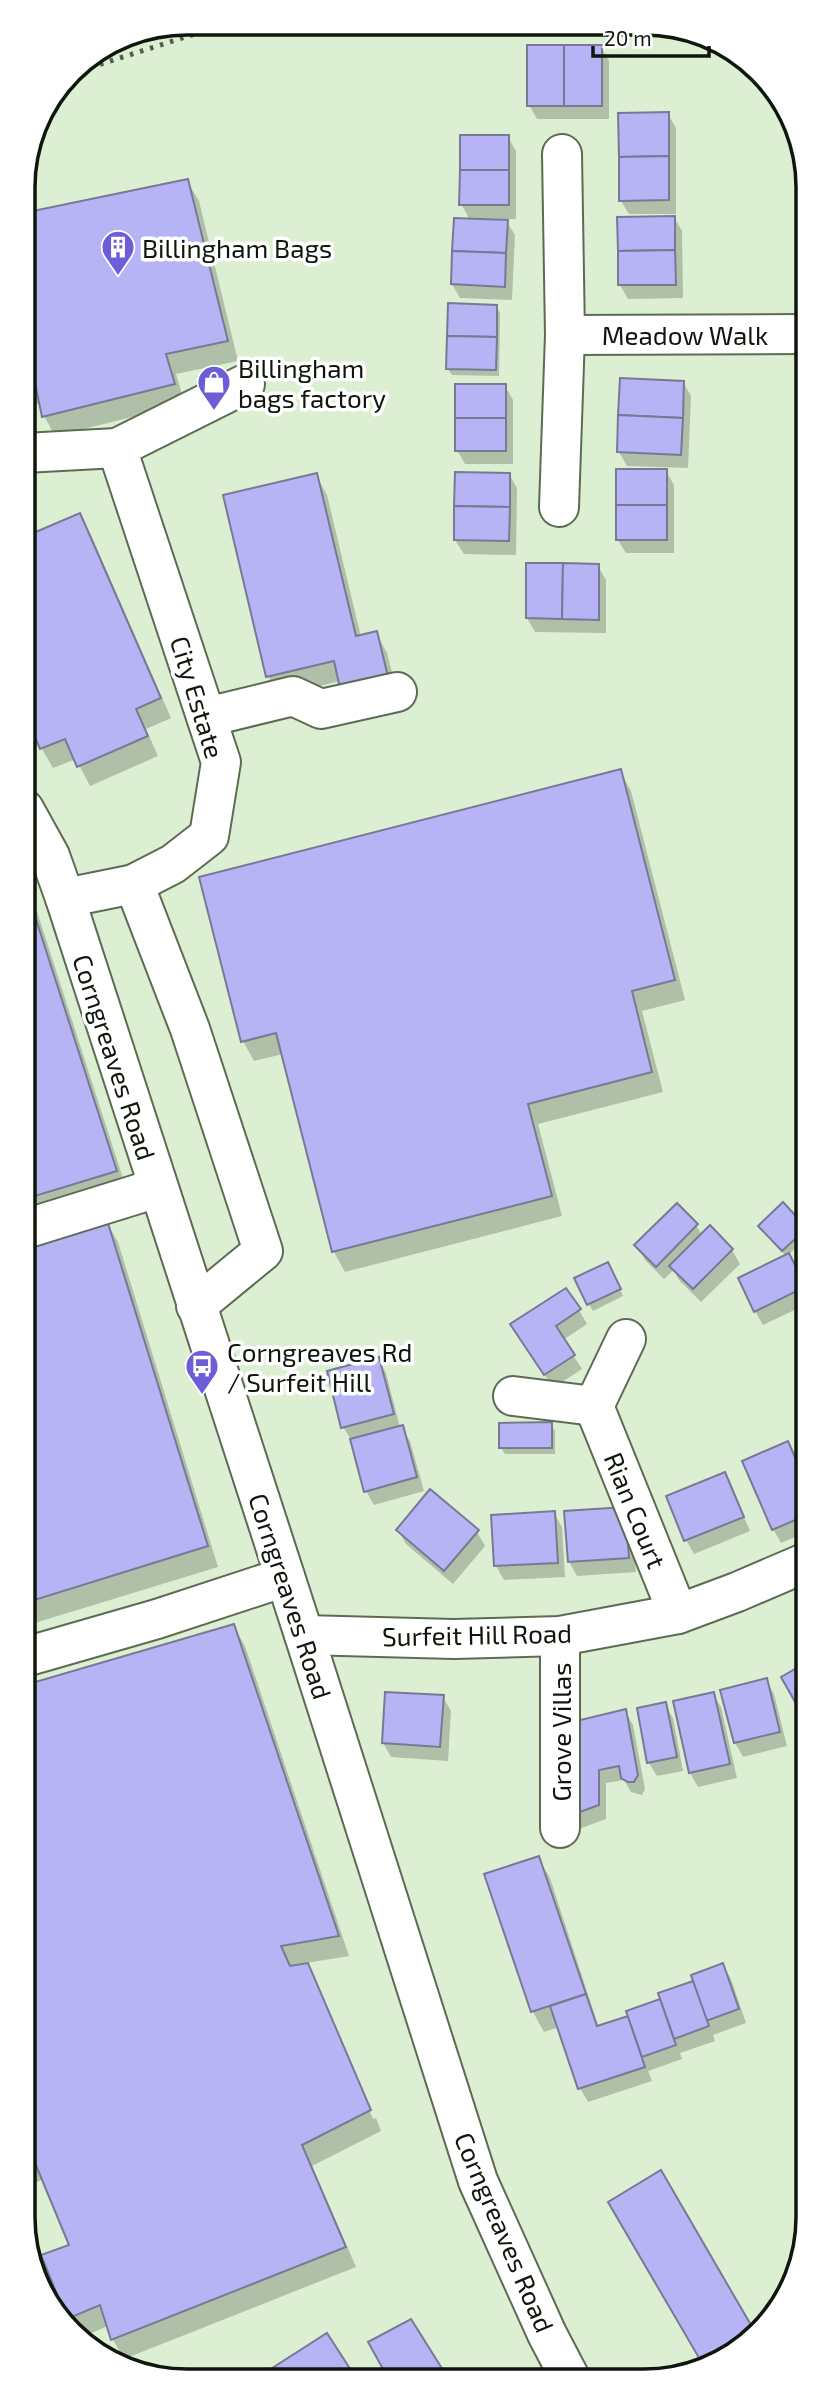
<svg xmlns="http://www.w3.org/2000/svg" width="831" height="2404" font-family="'Exo 2',sans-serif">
<rect width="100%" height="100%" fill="#dcefd3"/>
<!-- shadow -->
<g fill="#0003">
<path d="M601 47 609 61V119H537L529 105Z"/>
<path d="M668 114 676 128V214H629L621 201Z"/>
<path d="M508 137 516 151V219H505L515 235 512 300 460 298 452 284 470 220 461 204Z"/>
<path d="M187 181 199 201 238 361 176 374 185 404 55 436 44 416 41 403 23 407V215Z"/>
<path d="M674 217 682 231 683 298 628 299 620 285Z"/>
<path d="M496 306 500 313 499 376 452 375 448 369Z"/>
<path d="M683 382 691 396 688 468 627 466 619 452Z"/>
<path d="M505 386 513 400V464H465L457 450Z"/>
<path d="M666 471 674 485V553H626L617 539Z"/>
<path d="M509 474 517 488 516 555 464 554 455 540Z"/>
<path d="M316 475 327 495 361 637 376 633 387 653 399 701 340 681 279 696 268 676Z"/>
<path d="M79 515 91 535 171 718 146 729 158 756 90 786 76 759 53 768 42 749 24 707V539Z"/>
<path d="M598 566 606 580V633L535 632 527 618Z"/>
<path d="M620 771 631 791 685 1000 642 1011 663 1092 538 1124 562 1216 345 1272 334 1252 283 1054 254 1061 243 1041Z"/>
<path d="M24 871 127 1191 25 1222Z"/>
<path d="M107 1223 118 1242 218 1567 25 1626V1248Z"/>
<path d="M696 1225 702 1235 732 1250 740 1264 701 1302 679 1280 674 1270 664 1279 645 1260 637 1246Z"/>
<path d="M760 1227 805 1229 807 1231V1238L788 1255 795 1266 807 1260V1304L763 1325 755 1311 786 1256Z"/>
<path d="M611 1271 623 1296 593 1311 589 1304Z"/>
<path d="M579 1310 587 1324 563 1340 582 1369 553 1388 521 1338Z"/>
<path d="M378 1359 386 1373 400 1427 410 1441 424 1491 374 1505 366 1491 352 1441 343 1427Z"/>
<path d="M551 1424 555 1431V1454H505L501 1448Z"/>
<path d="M787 1443 807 1484V1532L781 1543 773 1529Z"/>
<path d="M725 1474 750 1531 694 1554 686 1540Z"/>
<path d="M554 1513 562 1527 565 1577 504 1580 496 1566Z"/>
<path d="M566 1513 632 1523 636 1572 577 1576 569 1562Z"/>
<path d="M398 1530 477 1532 485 1546 453 1584 406 1544Z"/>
<path d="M234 1627 245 1646 349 1956 306 1963 317 1983H315L373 2119 376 2118 381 2131 312 2166 356 2267 124 2359 113 2340 108 2326 80 2338 68 2318 43 2256 71 2246 43 2179 26 2188 25 1686Z"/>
<path d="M766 1680 774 1694 787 1746 743 1757 735 1743Z"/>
<path d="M713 1694 721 1707 737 1778 698 1787 690 1773 675 1702Z"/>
<path d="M443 1697 451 1711 448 1761 391 1757 383 1743Z"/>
<path d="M665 1704 673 1718 683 1771 657 1776 649 1763Z"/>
<path d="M625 1711 633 1725 645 1789 642 1795 631 1792 624 1780 606 1783V1819L576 1830 568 1816Z"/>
<path d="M538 1858 550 1878 599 2028 630 2017 628 2012 662 2000 723 1965 731 1979 746 2023 713 2035 715 2041 680 2053 682 2059 648 2071 652 2081 588 2102 580 2088 559 2027 544 2032 533 2012 486 1875Z"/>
</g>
<!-- building -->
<g fill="#b6b4f5" stroke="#797995" stroke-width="2">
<rect x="527" y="45" width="37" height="61"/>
<rect x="564" y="45" width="38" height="61"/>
<path d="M669 112V156L619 157 618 113Z"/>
<rect x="460" y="135" width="49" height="35"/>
<path d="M669 156V200L619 201V157Z"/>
<path d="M460 170H509V205H459Z"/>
<path d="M188 179 228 341 166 354 175 384 42 417 35 383 23 385V213Z"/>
<path d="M675 216V250L618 251 617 217Z"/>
<path d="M454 218 508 220 506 253 452 251Z"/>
<path d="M675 250 676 285H618V251Z"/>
<path d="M452 251 506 253 505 287 451 284Z"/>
<path d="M448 303 497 305V337L447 336Z"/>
<path d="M447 336 497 337 496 370 446 369Z"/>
<path d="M620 378 684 381 683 418 618 415Z"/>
<rect x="455" y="384" width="51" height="34"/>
<path d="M618 415 683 418 681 455 617 452Z"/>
<rect x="455" y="418" width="51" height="33"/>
<rect x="616" y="469" width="51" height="36"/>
<path d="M455 472 510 473V507L454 506Z"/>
<path d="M317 473 356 636 377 631 389 681 341 693 334 661 266 677 223 495Z"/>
<rect x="616" y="505" width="51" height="35"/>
<path d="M454 506 510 507 509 541 454 540Z"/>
<path d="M80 513 161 698 136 709 148 736 77 767 65 739 40 749 24 711V537Z"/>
<path d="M526 563H563L562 619 526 618Z"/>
<path d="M563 563 599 564V620L562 619Z"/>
<path d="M621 769 675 980 632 991 652 1072 528 1104 552 1196 332 1252 276 1033 241 1042 199 877Z"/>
<path d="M24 882 117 1171 25 1199Z"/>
<path d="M783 1202 807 1228 782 1251 758 1226Z"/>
<path d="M677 1203 698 1224 656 1267 634 1245Z"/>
<path d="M107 1220 208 1546 25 1603V1246Z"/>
<path d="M710 1225 733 1249 693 1289 669 1266Z"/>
<path d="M789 1253 795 1265 807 1258V1286L754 1312 738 1278Z"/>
<path d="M608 1262 621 1289 587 1305 574 1278Z"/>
<path d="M566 1288 581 1309 556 1326 575 1355 544 1375 510 1324Z"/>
<path d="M379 1357 394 1414 341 1428 327 1371Z"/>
<path d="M552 1422V1448H499V1423Z"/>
<path d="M403 1425 417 1477 364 1492 350 1439Z"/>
<path d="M788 1441 807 1485V1515L772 1530 742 1461Z"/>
<path d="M725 1472 744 1517 684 1541 666 1496Z"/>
<path d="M430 1489 479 1530 444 1571 396 1530Z"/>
<path d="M625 1507 629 1558 568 1562 564 1511Z"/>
<path d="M555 1511 558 1563 494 1566 491 1515Z"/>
<path d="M234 1624 339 1936 281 1946 290 1966 308 1963 371 2110 302 2145 346 2247 111 2340 100 2305 67 2319 41 2255 69 2245 33 2158 26 2162 25 1685Z"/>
<path d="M807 1662V1723L781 1677Z"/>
<path d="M767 1678 780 1732 734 1743 720 1690Z"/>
<path d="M385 1692 444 1695 440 1747 382 1743Z"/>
<path d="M714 1692 730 1764 689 1773 673 1701Z"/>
<path d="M666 1702 677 1757 647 1763 637 1708Z"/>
<path d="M626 1709 638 1775 634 1782H628L621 1778 619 1766 599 1770V1805L566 1817 572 1722Z"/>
<path d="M539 1856 586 1994 531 2012 484 1874Z"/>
<path d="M723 1963 739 2009 706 2021 691 1975Z"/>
<path d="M693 1981 709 2026 674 2039 658 1993Z"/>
<path d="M586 1994 597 2026 628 2016 645 2067 578 2089 550 2006Z"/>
<path d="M660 1999 676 2045 642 2057 626 2011Z"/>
<path d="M661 2170 755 2332 702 2363 608 2202Z"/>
<path d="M411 2319 448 2378H388L368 2342Z"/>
<path d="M327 2333 356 2378H270L266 2372Z"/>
</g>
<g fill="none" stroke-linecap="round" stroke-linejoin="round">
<defs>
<g id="minor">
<path d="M565 335 805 334"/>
<path d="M24 453 117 448 245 384"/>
<path d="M559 507 565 335 562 154"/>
<path d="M207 717 293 696 321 709 397 692"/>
<path d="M24 809 50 856 65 898 304 1635 478 2181 547 2334 570 2378"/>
<path d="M134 884 190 1029 263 1251 196 1306"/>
<path d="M65 898 134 884 173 864 209 836 221 762 117 448"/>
<path d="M25 1229 157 1188"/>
<path d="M513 1396 594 1406 626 1339"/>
<path d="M594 1406 678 1614"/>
<path d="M304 1635 454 1639 560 1636 678 1614 737 1592 807 1562"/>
<path d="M25 1657 157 1619 285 1577"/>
<path d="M560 1828V1636"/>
</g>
</defs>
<!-- minor casing -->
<use href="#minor" stroke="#5c6c53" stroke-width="42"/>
<!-- minor -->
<use href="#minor" stroke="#fff" stroke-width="38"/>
<!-- rail -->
<g stroke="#535e4e" stroke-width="5" stroke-dasharray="3.5 7" stroke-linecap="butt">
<path d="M121 37 133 33"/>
<path d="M70 74 229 23"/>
</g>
</g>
<!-- icons -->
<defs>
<symbol id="building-pin" viewBox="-11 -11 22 30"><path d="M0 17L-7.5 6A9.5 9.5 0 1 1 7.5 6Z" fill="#6d5dd6" stroke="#fff"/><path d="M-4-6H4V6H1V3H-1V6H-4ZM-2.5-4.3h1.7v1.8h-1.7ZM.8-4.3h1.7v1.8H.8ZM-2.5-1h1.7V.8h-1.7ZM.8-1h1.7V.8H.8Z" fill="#fff"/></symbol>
<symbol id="shop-pin" viewBox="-11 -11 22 30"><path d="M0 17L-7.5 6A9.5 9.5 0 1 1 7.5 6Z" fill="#6d5dd6" stroke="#fff"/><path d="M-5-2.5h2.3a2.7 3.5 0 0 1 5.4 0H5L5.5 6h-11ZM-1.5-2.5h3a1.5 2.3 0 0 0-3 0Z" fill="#fff"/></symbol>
<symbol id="bus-pin" viewBox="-11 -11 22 30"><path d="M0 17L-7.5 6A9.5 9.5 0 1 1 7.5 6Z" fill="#6d5dd6" stroke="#fff"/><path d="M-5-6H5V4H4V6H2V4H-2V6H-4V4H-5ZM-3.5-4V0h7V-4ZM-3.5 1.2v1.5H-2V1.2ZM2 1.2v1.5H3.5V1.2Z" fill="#fff"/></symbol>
</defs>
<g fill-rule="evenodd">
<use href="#building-pin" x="99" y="228" width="38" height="52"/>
<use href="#shop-pin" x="195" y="363" width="38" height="52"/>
<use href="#bus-pin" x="183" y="1347" width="38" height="52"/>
</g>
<g text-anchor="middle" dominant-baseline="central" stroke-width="7" stroke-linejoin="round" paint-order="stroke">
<!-- poi labels -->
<g font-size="26" fill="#0f160c" stroke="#fff" text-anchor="start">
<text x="142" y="247">Billingham Bags</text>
<text x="238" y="367">Billingham<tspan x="238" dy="30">bags factory</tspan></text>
<text x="227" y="1351">Corngreaves Rd<tspan x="227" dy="30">/ Surfeit Hill</tspan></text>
</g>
<!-- street labels -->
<g font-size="26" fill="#0f160c" stroke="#fff">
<text x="685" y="334">Meadow Walk</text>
<text transform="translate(198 697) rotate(73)">City Estate</text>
<text transform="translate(115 1057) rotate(72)">Corngreaves Road</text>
<text transform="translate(636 1510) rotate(68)">Rian Court</text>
<text transform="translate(291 1596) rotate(72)">Corngreaves Road</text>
<text transform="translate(477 1634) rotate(-1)">Surfeit Hill Road</text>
<text transform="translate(560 1732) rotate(-90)">Grove Villas</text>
<text transform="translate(505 2232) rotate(67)">Corngreaves Road</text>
</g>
</g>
<!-- crop -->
<path d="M0 0H831V2404H0ZM187 35H644A152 152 0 0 1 796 187V2217A152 152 0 0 1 644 2369H187A152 152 0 0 1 35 2217V187A152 152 0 0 1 187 35Z" fill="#fff" fill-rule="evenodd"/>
<path fill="none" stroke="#0f160c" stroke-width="3.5" d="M187 35H644A152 152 0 0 1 796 187V2217A152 152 0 0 1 644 2369H187A152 152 0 0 1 35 2217V187A152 152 0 0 1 187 35Z"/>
<!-- scale -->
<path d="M593 46v10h116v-10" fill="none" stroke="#0f160c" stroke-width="3.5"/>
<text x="604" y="46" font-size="21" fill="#0f160c" stroke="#ffffff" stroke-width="5" paint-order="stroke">20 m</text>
</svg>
